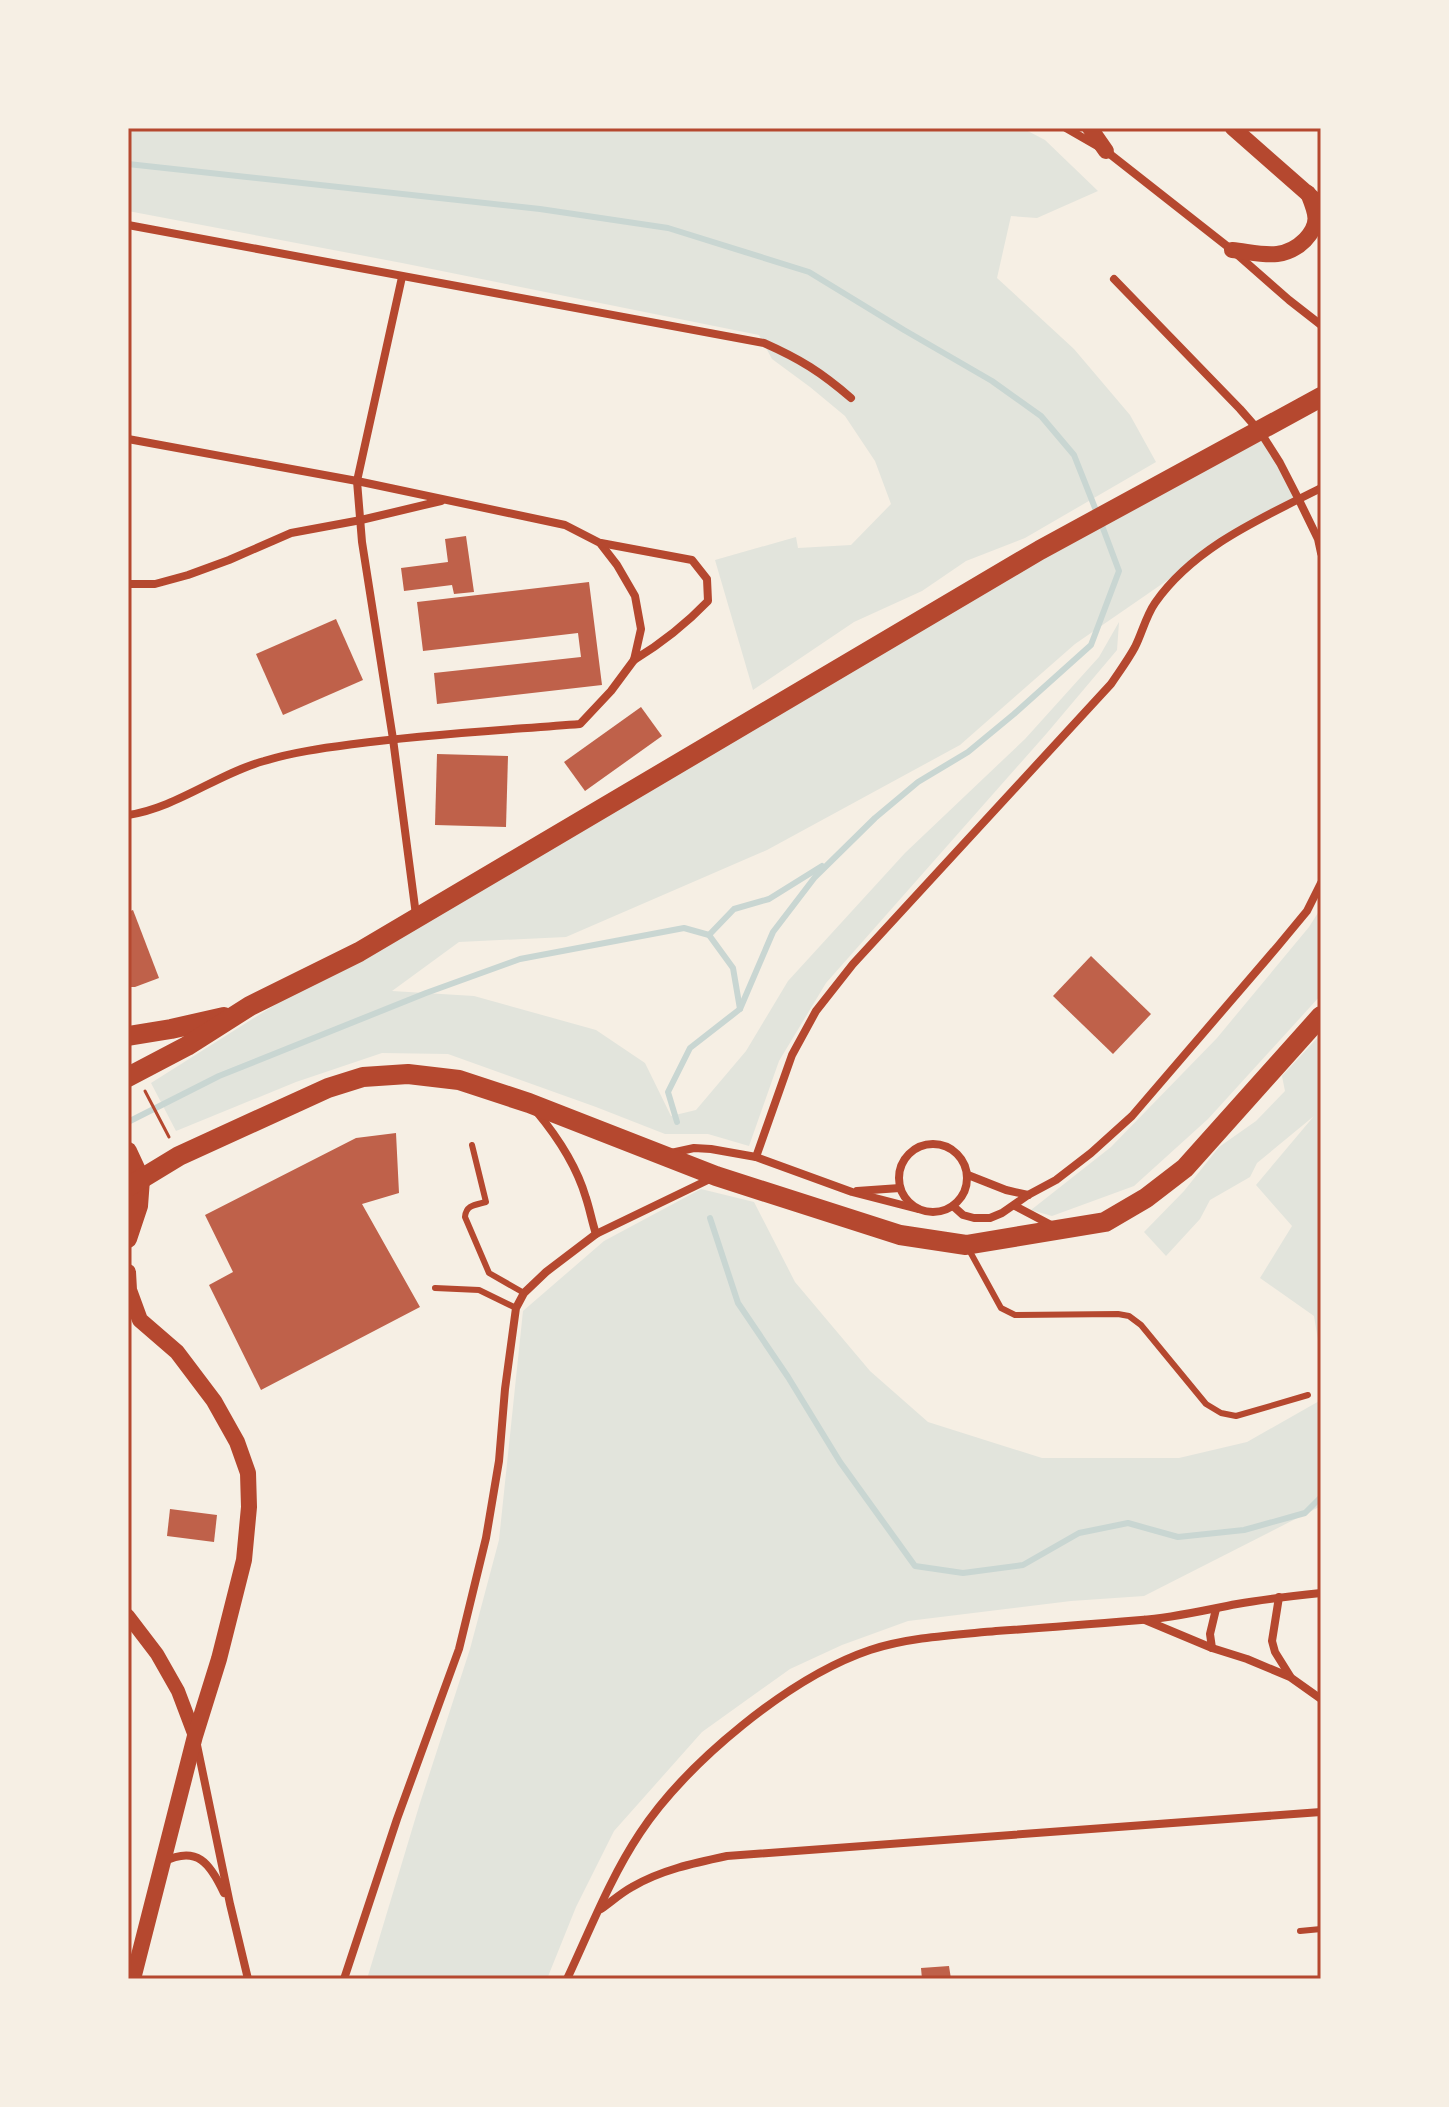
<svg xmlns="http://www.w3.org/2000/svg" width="1449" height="2107" font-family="'IBM Plex Serif',serif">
<rect width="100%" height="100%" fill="#f6efe4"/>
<!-- green -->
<g fill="#e2e4dc">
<path d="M128 128H1022L1045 140 1098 191 1037 218 1011 216 997 278 1074 349 1130 415 1156 462 1025 538 966 561 922 591 854 622 753 690 715 560 796 537 798 548 851 545 891 504 875 461 845 416 810 387 772 359 759 335 402 263 128 211Z"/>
<path d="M1261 433 1299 500 1233 535 1075 644 960 745 767 850 566 937 459 942 392 991 474 996 596 1030 645 1063 671 1116 696 1110 746 1051 788 981 905 853 1025 739 1099 657 1119 622 1117 650 1047 733 826 983 779 1061 749 1146 708 1134H665L596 1107 448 1054 382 1053 296 1082 176 1131 151 1083 359 952Z"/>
<path d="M1321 908V995L1208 1119 1134 1186 1052 1216 1031 1210 1111 1147 1217 1038 1309 927Z"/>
<path d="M1321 1034V1358L1314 1316 1260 1278 1292 1226 1256 1185 1314 1116 1257 1163 1250 1177 1210 1200 1200 1219 1166 1256 1144 1232 1184 1191 1219 1147 1256 1121 1285 1091 1282 1076Z"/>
<path d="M701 1189 754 1202 795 1282 870 1371 928 1422 1042 1458H1179L1247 1442 1321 1400V1506L1144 1596 1071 1601 908 1621 842 1645 790 1669 702 1732 614 1831 576 1907 547 1979H367L420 1803 470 1649 499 1540 523 1311 604 1241Z"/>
</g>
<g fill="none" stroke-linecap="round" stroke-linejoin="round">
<!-- stream -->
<g stroke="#c9d6d2" stroke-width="6">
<path d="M128 164 540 209 668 228 809 272 904 330 992 381 1041 416 1074 455 1097 513"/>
<path d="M709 935 734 909 769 899 822 866"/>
<path d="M128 1122 219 1076 426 993 520 959 684 928 709 935 733 968 740 1009"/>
<path d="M677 1122 668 1092 690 1048 740 1009 773 932 815 877 875 818 918 782 968 752 1014 714 1091 645 1119 571 1101 523"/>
<path d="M710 1218 738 1303 788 1377 840 1462 915 1566 963 1573 1023 1565 1079 1533 1128 1523 1178 1537 1244 1530 1305 1513 1321 1497"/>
</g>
</g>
<!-- building -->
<g fill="#bf614a">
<path d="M466 536 474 592 454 594 452 585 404 591 401 568 448 562 445 539Z"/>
<path d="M589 582 602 685 437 704 434 673 581 657 578 633 423 651 417 602Z"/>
<path d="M336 619 363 680 283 715 256 654Z"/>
<path d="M641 707 662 736 585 791 564 762Z"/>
<path d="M437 754 508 756 506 827 435 825Z"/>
<path d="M133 910 159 978 135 987H128V912Z"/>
<path d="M1091 956 1151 1014 1113 1054 1053 996Z"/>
<path d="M396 1133 399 1193 362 1204 420 1307 261 1390 209 1285 233 1272 205 1215 356 1138Z"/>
<path d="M170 1509 217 1515 214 1542 167 1536Z"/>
<path d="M949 1966 951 1979H922L921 1968Z"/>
</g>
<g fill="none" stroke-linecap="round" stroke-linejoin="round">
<!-- path -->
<path stroke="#b5482f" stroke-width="3" d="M145 1091 169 1137"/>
<!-- service -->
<g stroke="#b5482f" stroke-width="6">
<path d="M472 1145 486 1202C475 1205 466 1205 465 1217L489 1273 524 1293"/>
<path d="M968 1248 1001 1308 1015 1315 1118 1314 1129 1316 1141 1325 1206 1404 1221 1413 1236 1416 1308 1395"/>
<path d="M435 1288 479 1290 516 1308"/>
<path d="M1300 1931 1321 1929"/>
</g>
<!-- minor -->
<g stroke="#b5482f" stroke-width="8">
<path d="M1066 128 1106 151 1232 250 1289 300 1321 325"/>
<path d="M128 225 764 343C800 359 821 372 851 398"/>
<path d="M402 277 357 481 362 542 393 739 416 915"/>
<path d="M1114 279 1240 409 1261 433 1280 463 1299 500 1318 539 1321 553"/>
<path d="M128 439 357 481 565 525 600 543 617 565 635 596 641 629 634 660 611 691 580 724C505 730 429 734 354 744 324 748 293 752 264 761 217 774 176 808 128 815"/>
<path d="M601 543 692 560 707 579 708 601C685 625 662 643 634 660"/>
<path d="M128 584H155L188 575 229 560 291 533 361 520 441 501"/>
<path d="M536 1111C556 1135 577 1167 586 1198 590 1210 592 1222 596 1234"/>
<circle cx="933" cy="1178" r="34"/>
<path d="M671 1153 694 1148 711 1149 756 1157 852 1192 918 1209"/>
<path d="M756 1157 792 1055 816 1011 853 964 1111 684C1119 672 1128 660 1135 647 1142 633 1146 616 1155 603 1194 547 1262 518 1321 488"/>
<path d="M968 1175 1006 1190 1028 1195"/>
<path d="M857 1191 900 1188"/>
<path d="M953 1206 963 1215 974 1218H990L1002 1213 1028 1195 1056 1180 1091 1153 1132 1116 1278 946 1307 911 1321 883"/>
<path d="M1015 1206 1053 1226"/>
<path d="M1279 1597 1272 1641 1275 1652 1290 1676"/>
<path d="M1145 1620 1212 1648 1247 1659 1290 1677 1321 1699"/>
<path d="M1212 1648 1210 1634 1216 1609"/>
<path d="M197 1745 230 1904 248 1979"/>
<path d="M163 1862C197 1845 210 1863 224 1893"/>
<path d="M601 1909C611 1902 621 1893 632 1887 661 1870 694 1863 727 1856L1321 1812"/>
<path d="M344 1979 397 1819 459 1649 486 1538 499 1461 505 1389 516 1308 524 1293 546 1272 596 1234 712 1178"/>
<path d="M567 1979C590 1930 610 1878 640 1833 686 1763 790 1677 870 1650 910 1637 955 1635 996 1631 1044 1628 1093 1624 1141 1620 1173 1618 1205 1610 1237 1604 1265 1599 1293 1596 1321 1593"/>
</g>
<!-- tertiary -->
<path stroke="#b5482f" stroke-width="14" d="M128 1616 157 1654 178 1691 195 1736"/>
<!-- secondary -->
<g stroke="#b5482f" stroke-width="16">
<path d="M1090 128 1106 151"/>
<path d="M1233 128 1316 201"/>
<path d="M1232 250C1260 253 1283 262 1305 240 1321 223 1316 213 1308 193"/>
<path d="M128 1272 129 1290 140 1320 177 1352 214 1401 237 1442 248 1473 249 1507 244 1560 219 1659 195 1736 133 1979"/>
</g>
<!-- primary -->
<path stroke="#b5482f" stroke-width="18" d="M128 1151 141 1179 139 1206 128 1239"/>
<!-- trunk -->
<g stroke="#b5482f" stroke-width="20">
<path d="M128 1036 171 1029 224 1017"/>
<path d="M128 1077 187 1046 250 1006 359 952 1040 550 1321 397"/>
<path d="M128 1187 179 1156 328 1088 363 1077 408 1074 459 1080 529 1103 716 1176 900 1235 966 1245 1105 1222 1146 1198 1185 1168 1321 1016"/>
</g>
</g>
<!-- border -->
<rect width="1449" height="2107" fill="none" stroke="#f6efe4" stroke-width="260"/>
<rect x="130" y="130" width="1189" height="1847" fill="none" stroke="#b5482f" stroke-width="3"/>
</svg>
